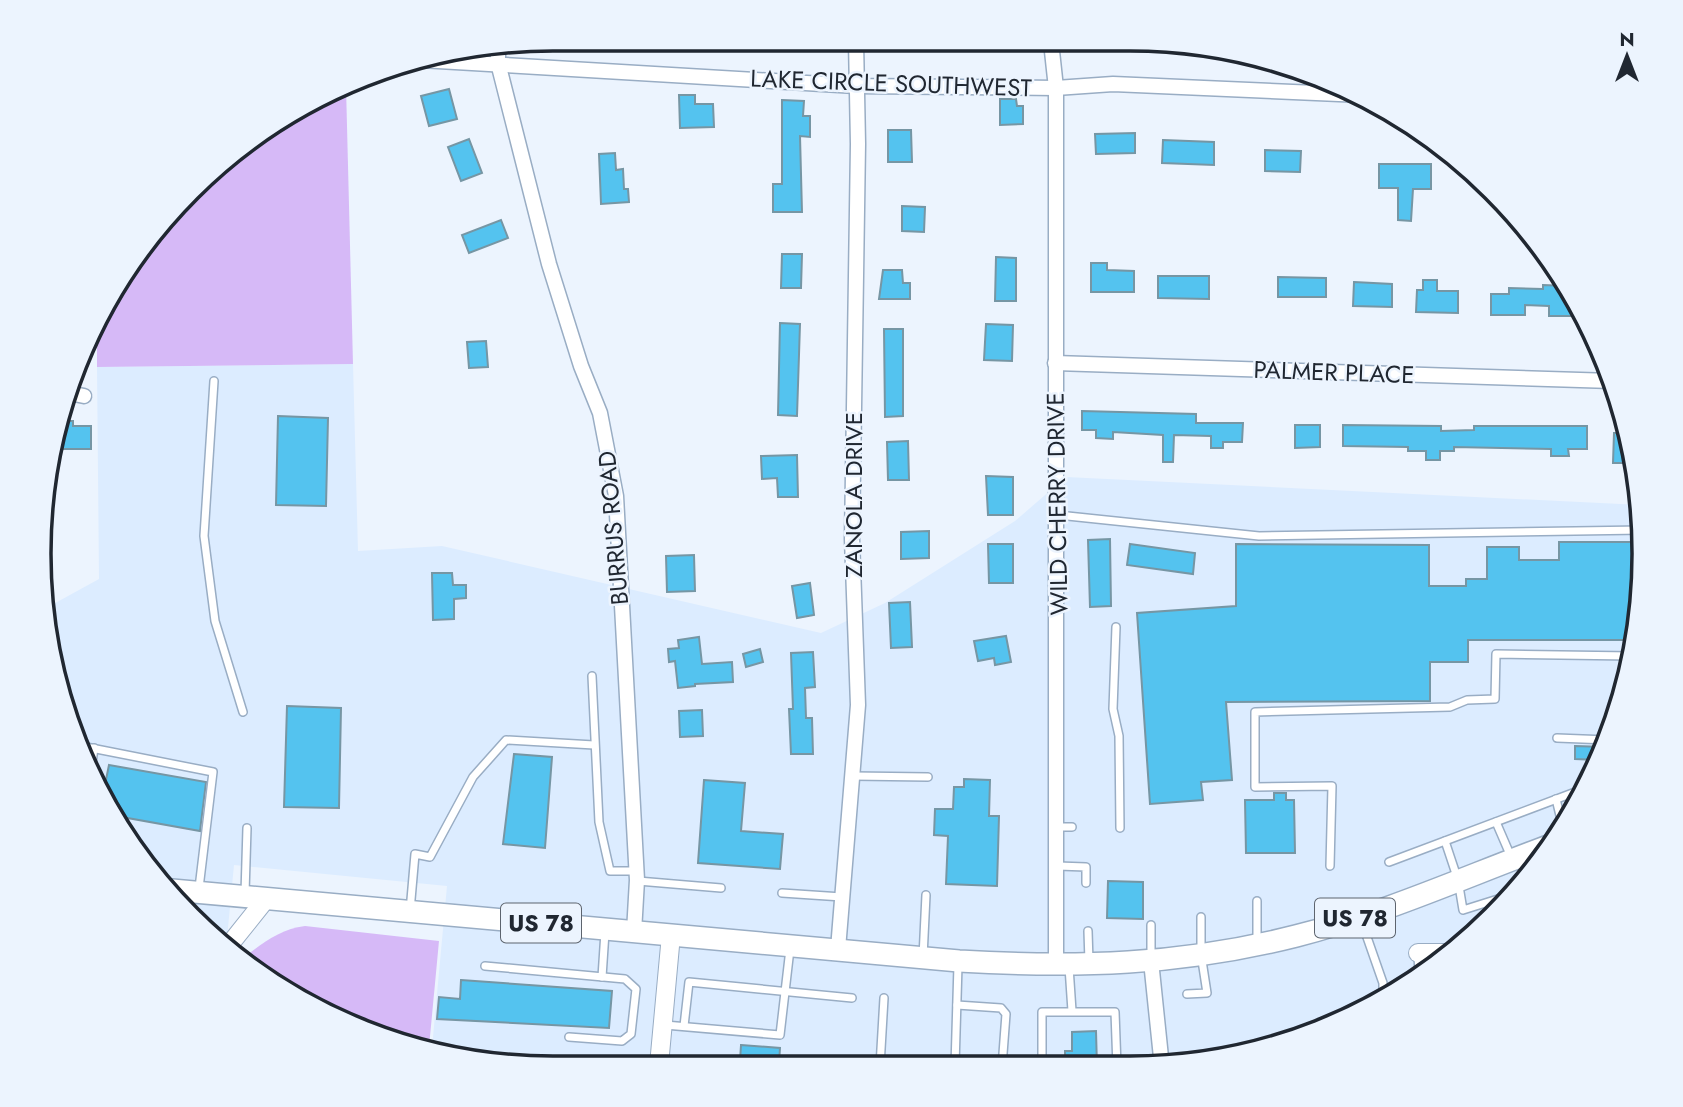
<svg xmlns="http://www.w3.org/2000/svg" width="1683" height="1107" font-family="Jost,sans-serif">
<rect width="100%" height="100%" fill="#ecf4fe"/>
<!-- built -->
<path fill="#dcecff" d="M353 364 358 551 442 546 821 633 885 603 1015 521 1066 477 1641 505 1643 520 1640 621 1617 719 1575 811 1516 893 1443 962 1357 1016 1262 1051 1163 1067 486 1064 432 1048 447 886 234 865 227 938 220 944 108 811 56 686 48 607 99 579 97 367Z"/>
<!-- green -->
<g fill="#d6b9f7">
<path d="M346 86 353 364 97 367V323L145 240 267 126Z"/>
<path d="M305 926 439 941 429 1047 326 1016 242 959C261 944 280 929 305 926Z"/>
</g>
<!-- building -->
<g fill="#54c3ef" stroke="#7696a4" stroke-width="2">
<path d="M449 89 457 119 429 126 421 96Z"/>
<path d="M679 95H695V104H713L714 127 680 128Z"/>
<path d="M1000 99H1016L1017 106H1023V124L1000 125Z"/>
<path d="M782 100 804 101 803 116H810V137L800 136 802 212H773V184H782Z"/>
<path d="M888 130H911L912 162H888Z"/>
<path d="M1135 133V153L1096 154 1095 134Z"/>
<path d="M469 139 482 173 461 181 448 147Z"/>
<path d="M1163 140 1214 142V165L1162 163Z"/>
<path d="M1265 150 1301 151 1300 172 1265 171Z"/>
<path d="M615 153 616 170 623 169 624 189H628L629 202 601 204 599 154Z"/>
<path d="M1379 164H1431V189H1413L1411 221 1398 220V188H1379Z"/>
<path d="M902 206 925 207 924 232 902 231Z"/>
<path d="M501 220 508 238 469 253 462 235Z"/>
<path d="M782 254H802L801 288H781Z"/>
<path d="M996 257 1016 258V301H995Z"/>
<path d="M1091 263H1107V270L1134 271V292H1091Z"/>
<path d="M883 270H902L903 283H910V299H879Z"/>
<path d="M1158 276H1209V299L1158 298Z"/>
<path d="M1278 277 1326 278V297H1278Z"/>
<path d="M1423 280H1437V291H1458V313L1416 312 1417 290H1423Z"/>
<path d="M1354 282 1392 284V307L1353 306Z"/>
<path d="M1543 285 1567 286 1586 316H1549V306L1525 305V315H1491V294H1509V288L1543 289Z"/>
<path d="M780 323 800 324 797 416 778 415Z"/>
<path d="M986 324 1013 325 1012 361 984 360Z"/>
<path d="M884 329H903V416L885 417Z"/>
<path d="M486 341 488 367 469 368 467 342Z"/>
<path d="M1082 411 1196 414V423H1243L1242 442H1223V448H1211V436L1174 435 1173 462H1163V435L1113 432V439L1096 438V430H1082Z"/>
<path d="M278 416 328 418 326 506 276 505Z"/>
<path d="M63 421H73V426H91V449H56Z"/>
<path d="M1295 425H1320V447L1295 448Z"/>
<path d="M1343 425 1441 426V431L1474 430V426H1587V449H1568L1569 456H1551V449L1454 447V451H1440V460H1426V451H1408V447L1343 446Z"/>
<path d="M1614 433H1629L1634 463H1613Z"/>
<path d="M908 441 909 480H888L887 442Z"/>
<path d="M797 455 798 497H778L777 478 762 479 761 456Z"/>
<path d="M986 476 1013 477V515H988Z"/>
<path d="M929 531V558L901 559V532Z"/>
<path d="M1110 539 1111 606 1090 607 1088 540Z"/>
<path d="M1559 542H1633L1632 640H1468V662H1430V701L1226 702 1232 780 1201 782 1203 800 1150 804 1137 613 1236 606V544L1429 545V586H1466V579H1487V547H1519V560H1559Z"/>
<path d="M988 544H1013V583H989Z"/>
<path d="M1130 544 1195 553 1193 574 1127 565Z"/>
<path d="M694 555 695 591 667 592 666 556Z"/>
<path d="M432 573H452L453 585H466V598L454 599V619L433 620Z"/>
<path d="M810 583 814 615 797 618 792 586Z"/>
<path d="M910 602 912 647 891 648 889 603Z"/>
<path d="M1006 636 1011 662 995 665 994 658 978 661 974 641Z"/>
<path d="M699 637 702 664 732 662 733 682 695 684V686L678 688 675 661 669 662 668 649 679 648 678 640Z"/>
<path d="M760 649 763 662 746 667 743 654Z"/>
<path d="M813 652 815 687 805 688 806 718H812L813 754H791L789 709H793L791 653Z"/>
<path d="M287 706 341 708 339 808 284 807Z"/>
<path d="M702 710 703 736 680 737 679 711Z"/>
<path d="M1575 746 1605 747 1599 760 1575 759Z"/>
<path d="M514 754 552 757 545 848 503 844Z"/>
<path d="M109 765 206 782 200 831 111 815 102 799Z"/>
<path d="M964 779 990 780 989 816H999L997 886 946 884 948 836 934 835 935 809H953L954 787H964Z"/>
<path d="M704 780 745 783 741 831 783 834 780 869 698 863Z"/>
<path d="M1274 793H1286V800H1294L1295 853H1246L1245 800H1274Z"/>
<path d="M1108 881 1143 882V919L1107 918Z"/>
<path d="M461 980 612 991 609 1028 437 1019 439 997 460 999Z"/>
<path d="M1096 1031 1097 1067H1065V1051H1072V1032Z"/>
<path d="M741 1045 780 1048 779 1063 740 1061Z"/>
</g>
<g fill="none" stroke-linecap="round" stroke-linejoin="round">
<defs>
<g id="service">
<path d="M214 381 204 536 215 621 243 712"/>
<path d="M1058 515 1259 536 1643 530"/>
<path d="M1116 627 1113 709 1119 736 1120 828"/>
<path d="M592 676 599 822 610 871H637"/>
<path d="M1557 738 1608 740"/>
<path d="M81 746 213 772 199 888"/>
<path d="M91 770 94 748"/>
<path d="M853 776 928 777"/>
<path d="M1556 799 1563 828"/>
<path d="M1496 822 1512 859"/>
<path d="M1058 827H1072"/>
<path d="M1445 841 1458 880 1463 910 1517 893"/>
<path d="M1389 862 1586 788"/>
<path d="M1058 866 1086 867V883"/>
<path d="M1330 866 1332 786 1255 787V712L1450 707 1467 700 1495 699 1496 654 1632 656"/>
<path d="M638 881 721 888"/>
<path d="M245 893 247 828"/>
<path d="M782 893 842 897"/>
<path d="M1257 901V944"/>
<path d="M410 911 415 854 430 857 473 777 506 740 594 745"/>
<path d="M1361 920 1383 983V1000"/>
<path d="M199 922 202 926"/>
<path d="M1151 925V957"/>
<path d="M1088 931 1089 962"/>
<path d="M1418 953 1419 977"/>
<path d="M923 957 926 895"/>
<path d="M485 966 625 979 636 989 631 1034 622 1041 569 1037"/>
<path d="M1069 967 1072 1011"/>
<path d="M602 977 605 932"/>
<path d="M1187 994 1207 993 1201 954V917"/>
<path d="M957 1005 1001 1008 1006 1014 1002 1067"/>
<path d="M665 1025 780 1035 790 949"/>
<path d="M684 1026 689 982 852 998"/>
<path d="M880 1066 884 998"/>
<path d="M955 1066 958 965"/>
<path d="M1042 1067V1012H1115L1117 1067"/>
</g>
<g id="minor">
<path d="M1051 42 1056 88V967"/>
<path d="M498 48V63L549 264 581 366 600 413 616 496 637 880 634 932"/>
<path d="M421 60 856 86 1056 88 1113 84 1362 95"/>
<path d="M1055 363 1612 381"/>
<path d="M69 393 84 396"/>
<path d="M838 949 858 705 852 539 858 144 856 41"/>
<path d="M1151 961 1162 1067"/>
</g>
<g id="tertiary">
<path d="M226 949 266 899"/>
<path d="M1418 953H1452"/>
<path d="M659 1065 671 935"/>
</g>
<path id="primary" d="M172 890 959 961C1076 968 1181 965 1296 936 1383 914 1467 876 1551 845"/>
</defs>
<!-- service casing -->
<use href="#service" stroke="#99adc4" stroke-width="10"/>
<!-- minor casing -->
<use href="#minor" stroke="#99adc4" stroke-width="17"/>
<!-- tertiary casing -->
<use href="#tertiary" stroke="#99adc4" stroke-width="20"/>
<!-- primary casing -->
<use href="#primary" stroke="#99adc4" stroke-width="24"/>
<!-- service -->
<use href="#service" stroke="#fff" stroke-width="7"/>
<!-- minor -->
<use href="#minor" stroke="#fff" stroke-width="14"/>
<!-- tertiary -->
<use href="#tertiary" stroke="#fff" stroke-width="18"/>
<!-- primary -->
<use href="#primary" stroke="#fff" stroke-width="21"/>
</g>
<g text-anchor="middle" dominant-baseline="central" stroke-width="5" stroke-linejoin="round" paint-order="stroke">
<!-- shield labels -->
<g fill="#ecf4fe" stroke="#5d646e" stroke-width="2">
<rect x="1315" y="898.5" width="80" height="39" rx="5"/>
<rect x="501" y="903.5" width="80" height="39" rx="5"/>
</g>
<g font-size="23" font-weight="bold" fill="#202731">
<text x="1355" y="918">US 78</text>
<text x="541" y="923">US 78</text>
</g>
<!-- street labels -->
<g font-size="24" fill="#202731" stroke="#ecf4fe">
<text transform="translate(891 83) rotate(2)">LAKE CIRCLE SOUTHWEST</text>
<text transform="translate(1334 372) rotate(2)">PALMER PLACE</text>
<text transform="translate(853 495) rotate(-90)">ZANOLA DRIVE</text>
<text transform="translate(1057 504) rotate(-91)">WILD CHERRY DRIVE</text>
<text transform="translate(613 528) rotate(-95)">BURRUS ROAD</text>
</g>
</g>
<!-- crop -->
<path d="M0 0H1683V1107H0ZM553 51H1130A502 502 0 0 1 1632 553V554A502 502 0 0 1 1130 1056H553A502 502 0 0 1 51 554V553A502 502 0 0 1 553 51Z" fill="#ecf4fe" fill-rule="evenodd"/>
<path fill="none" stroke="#202731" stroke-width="3.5" d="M553 51H1130A502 502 0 0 1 1632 553V554A502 502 0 0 1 1130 1056H553A502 502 0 0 1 51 554V553A502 502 0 0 1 553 51Z"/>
<!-- north arrow -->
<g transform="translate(1627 56)" stroke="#ecf4fe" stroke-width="5" paint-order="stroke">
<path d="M0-5L12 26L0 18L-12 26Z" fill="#202731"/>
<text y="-10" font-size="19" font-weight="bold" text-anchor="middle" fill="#202731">N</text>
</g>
</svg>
